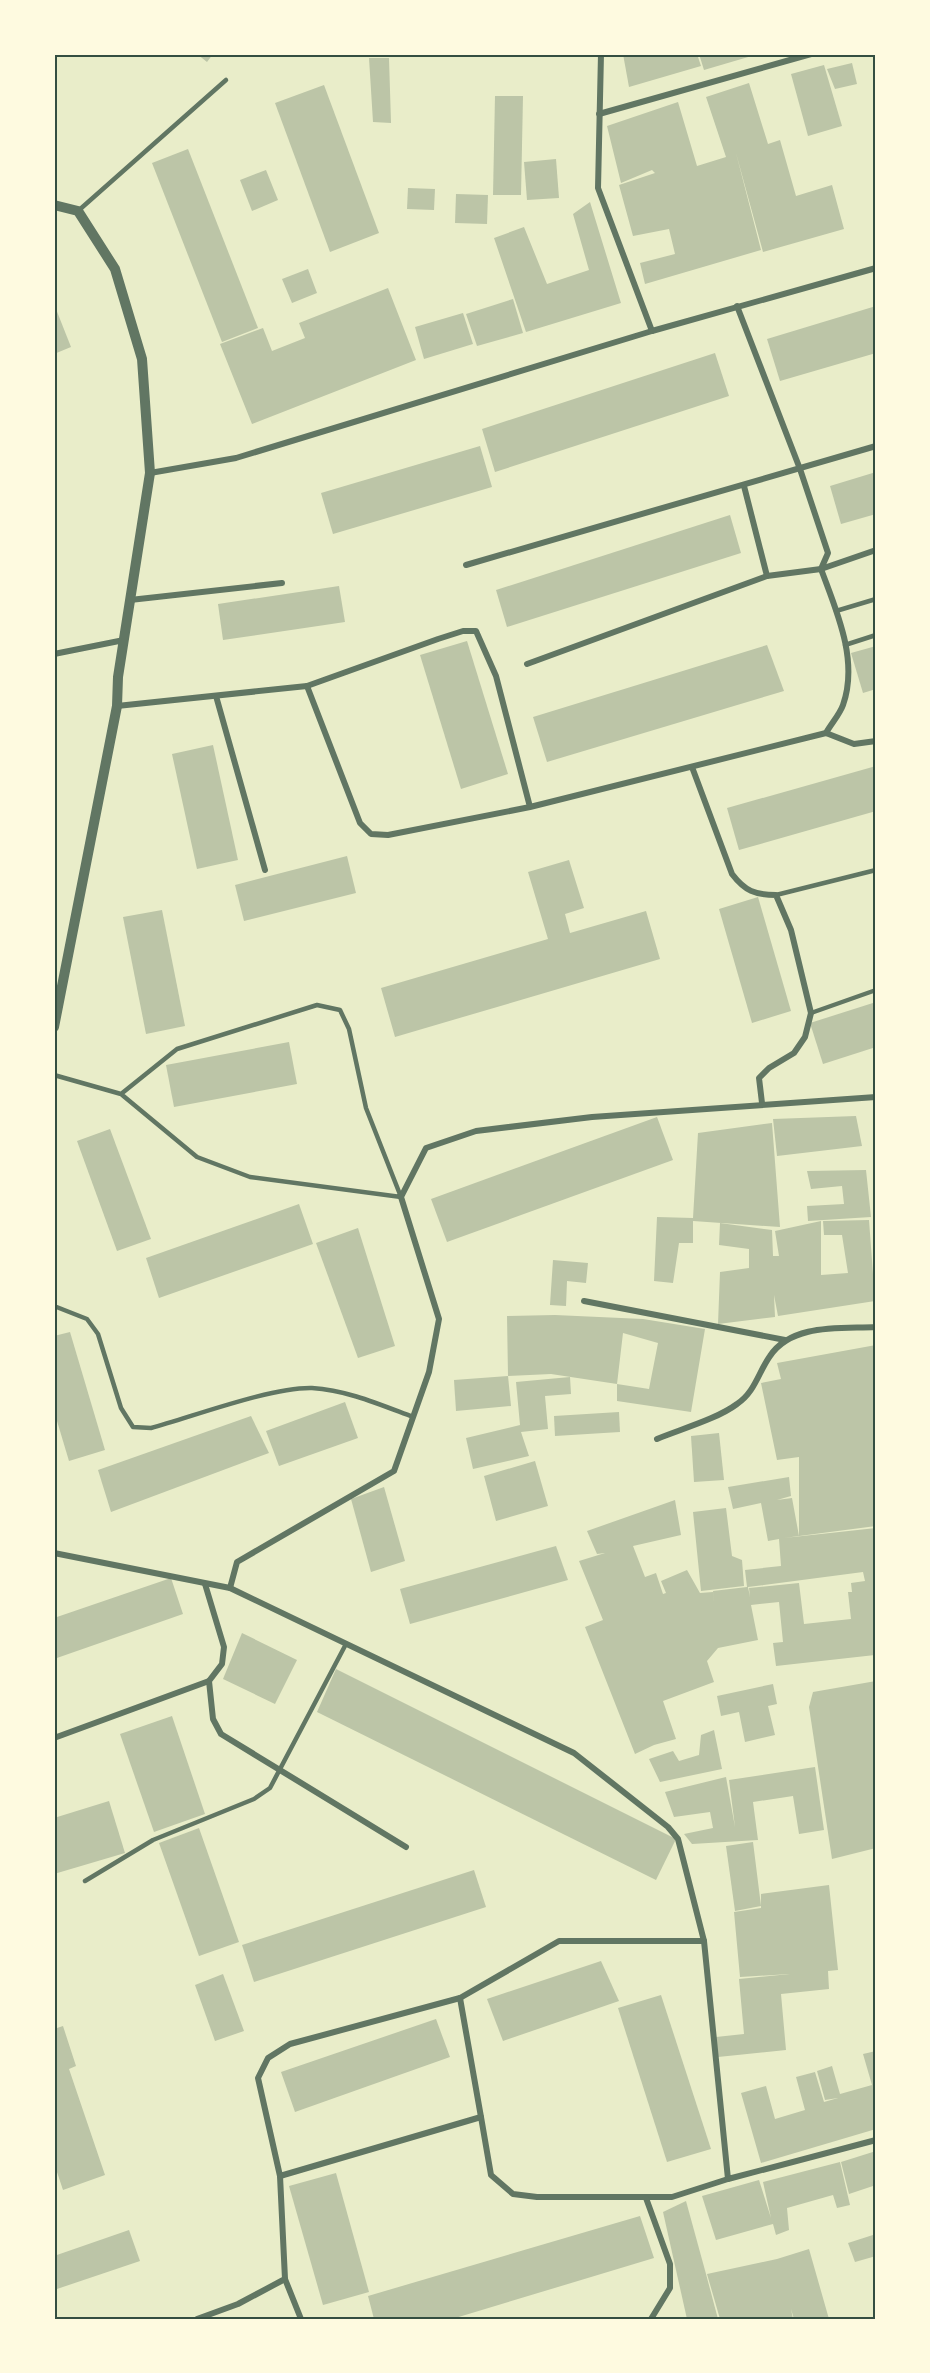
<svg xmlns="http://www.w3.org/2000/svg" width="930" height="2373" font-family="Rubik,sans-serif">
<rect width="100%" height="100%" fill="#e9edc9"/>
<!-- building -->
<g fill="#bcc5a7" fill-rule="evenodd">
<path d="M197 54H213L207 62Z"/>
<path d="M623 54H697L701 66 629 87Z"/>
<path d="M699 54H755V55L704 70Z"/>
<path d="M369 58H389L391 123 373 122Z"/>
<path d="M852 63 857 84 835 89 827 69Z"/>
<path d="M824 65 842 126 808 136 791 74Z"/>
<path d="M749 83 768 144 780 140 796 196 832 185 844 229 763 252 736 153 761 250 645 284 640 263 675 254 669 229 633 236 619 185 655 173 652 170 621 183 607 126 678 102 697 166 726 157 706 97Z"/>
<path d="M324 85 379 233 330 252 275 103Z"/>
<path d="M495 96H523L521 195H493Z"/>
<path d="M188 149 258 328 222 342 152 163Z"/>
<path d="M556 159 559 198 527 200 524 162Z"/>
<path d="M266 170 278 200 252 211 240 180Z"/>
<path d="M408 188 435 189 434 210 407 209Z"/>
<path d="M456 194 488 195 487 224 455 223Z"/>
<path d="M590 202 621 303 526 332 494 238 524 227 547 284 589 270 573 214Z"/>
<path d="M308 269 317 293 292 303 282 279Z"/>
<path d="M388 288 416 360 252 424 220 344 263 328 272 351 305 338 299 323Z"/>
<path d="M513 299 523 333 477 346 466 314Z"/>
<path d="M54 304 71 347 54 354Z"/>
<path d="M876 306V353L780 381 767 339Z"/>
<path d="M463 313 473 344 424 359 415 327Z"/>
<path d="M715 353 729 396 495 472 482 429Z"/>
<path d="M480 446 492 487 333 534 321 493Z"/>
<path d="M876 472V514L841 524 830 486Z"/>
<path d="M730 515 741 553 507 627 496 590Z"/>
<path d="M339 586 345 622 223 640 218 604Z"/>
<path d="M467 641 508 774 461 789 420 655Z"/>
<path d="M767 645 784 691 547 762 533 717Z"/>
<path d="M876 646V689L863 693 851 653Z"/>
<path d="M213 745 238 860 197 869 172 754Z"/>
<path d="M876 766V811L739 850 727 808Z"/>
<path d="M347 856 356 893 244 921 235 885Z"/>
<path d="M569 860 584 908 565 914 570 933 646 911 660 959 395 1037 381 988 548 939 528 872Z"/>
<path d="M758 897 791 1011 752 1023 719 909Z"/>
<path d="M162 910 185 1026 146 1034 123 917Z"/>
<path d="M876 1002V1047L823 1064 810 1023Z"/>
<path d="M289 1042 297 1084 174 1107 166 1065Z"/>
<path d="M856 1116 862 1146 777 1156 773 1119Z"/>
<path d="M657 1117 673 1160 447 1242 431 1199Z"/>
<path d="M772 1123 780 1227 693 1221V1243H679L673 1283 654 1281 657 1217 693 1218 698 1133Z"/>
<path d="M110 1129 151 1239 117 1251 77 1141Z"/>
<path d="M866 1170 871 1217 808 1221 807 1206 844 1204 842 1186 811 1189 807 1171Z"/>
<path d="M299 1204 313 1244 159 1298 146 1258Z"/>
<path d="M869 1220 875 1301 778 1316 774 1295 775 1317 718 1324 720 1272 749 1268V1249L719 1245 720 1223 772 1230 773 1256H779L775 1231 821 1221V1275L848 1273 842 1235H824L823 1221Z"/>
<path d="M358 1228 395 1346 358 1358 316 1243Z"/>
<path d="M553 1260 588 1263 586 1283 567 1281 566 1306 550 1305Z"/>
<path d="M555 1315 643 1319 705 1329 691 1412 617 1401V1384L649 1389 658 1343 623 1333 617 1384 551 1374 508 1376 507 1316Z"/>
<path d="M70 1332 105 1450 69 1461 54 1411V1336Z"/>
<path d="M876 1345V1526L784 1538 876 1528V1632L873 1633 875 1655 776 1666 773 1643 783 1642 779 1602 751 1605 758 1640 718 1648 707 1661 714 1682 663 1701 676 1739 654 1745 635 1754 585 1627 603 1620 579 1561 605 1553 597 1554 587 1531 675 1500 681 1535 633 1546 645 1577 656 1573 663 1594 666 1593 661 1581 687 1570 700 1593 713 1592 714 1607 713 1591 747 1587 745 1570 781 1566 779 1539 768 1541 761 1503 733 1509 728 1487 789 1477 791 1496 777 1500 792 1498 799 1536V1457L777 1460 761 1383 781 1379 777 1363ZM863 1572 865 1581 851 1583 852 1592H848L851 1619 804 1624 799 1583 749 1588 750 1597 748 1587Z"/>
<path d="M508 1376 511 1406 456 1411 454 1380Z"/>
<path d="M570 1377 571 1394 545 1396 548 1429 521 1432 529 1456 473 1469 466 1438 520 1425 516 1382Z"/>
<path d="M345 1402 358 1438 279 1466 266 1431Z"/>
<path d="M619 1412 620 1432 555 1436 554 1416Z"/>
<path d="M251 1416 269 1453 111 1512 98 1470Z"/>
<path d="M719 1433 724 1480 694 1482 691 1436Z"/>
<path d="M535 1461 548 1506 496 1521 484 1476Z"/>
<path d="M384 1487 405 1561 371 1572 351 1499Z"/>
<path d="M726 1508 732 1556 742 1560 744 1586 701 1591 693 1512Z"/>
<path d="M556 1546 568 1580 410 1624 400 1589Z"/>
<path d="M171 1578 183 1614 54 1659V1618Z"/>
<path d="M242 1633 297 1660 275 1704 223 1679Z"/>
<path d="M336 1669 676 1839 656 1880 317 1712Z"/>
<path d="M876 1681V1848L832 1859 809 1707 813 1692Z"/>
<path d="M773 1684 777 1704 768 1706 775 1735 745 1742 739 1712 721 1716 717 1696Z"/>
<path d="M172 1716 205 1814 154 1832 120 1734Z"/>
<path d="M714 1730 722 1769 660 1782 649 1759 673 1751 679 1761 699 1755 701 1735Z"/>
<path d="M815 1767 824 1830 799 1834 793 1796 753 1802 758 1840 692 1844 684 1834 713 1828 710 1812 674 1817 665 1792 726 1777 735 1827 729 1780Z"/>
<path d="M109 1801 125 1853 54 1874V1818Z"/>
<path d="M199 1828 239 1942 199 1956 159 1843Z"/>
<path d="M753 1842 761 1906 735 1911 726 1846Z"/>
<path d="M474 1870 486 1907 254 1982 242 1945Z"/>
<path d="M829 1885 838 1970 828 1971 829 1989 781 1994 786 2050 718 2057 716 2037 744 2034 739 1979 790 1974 740 1977 734 1912 761 1908V1894Z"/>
<path d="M601 1961 619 2001 503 2041 487 1999Z"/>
<path d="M223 1974 244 2031 215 2041 195 1985Z"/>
<path d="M661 1995 711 2149 667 2162 618 2008Z"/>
<path d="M436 2019 450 2057 295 2112 281 2072Z"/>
<path d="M63 2026 76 2066 69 2069 105 2175 63 2190 54 2163V2029Z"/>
<path d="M876 2051V2129L761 2163 741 2093 766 2086 775 2119 805 2110 796 2077 815 2072 824 2102 838 2098 825 2100 817 2071 832 2066 840 2094 872 2085 863 2054Z"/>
<path d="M876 2151V2185L849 2194 841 2162Z"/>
<path d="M840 2162 850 2205 837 2208 833 2195 787 2208 789 2230 776 2235 773 2224 716 2240 702 2196 759 2180 771 2218 763 2182Z"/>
<path d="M336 2173 369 2292 323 2305 289 2186Z"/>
<path d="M686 2201 706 2274 718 2319H687L663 2212Z"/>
<path d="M640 2216 654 2258 452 2319H374L368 2296Z"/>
<path d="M129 2230 140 2261 54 2290V2256Z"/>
<path d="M876 2234V2256L855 2262 848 2243Z"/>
<path d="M809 2249 829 2319H794L791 2309 793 2319H720L707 2274 777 2259Z"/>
</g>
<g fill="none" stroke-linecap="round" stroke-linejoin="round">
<!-- service -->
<g stroke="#617663" stroke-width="4.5">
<path d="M78 211 226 80"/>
<path d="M836 611 876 599"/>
<path d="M845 645 876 635"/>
<path d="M776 895 876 870"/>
<path d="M811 1013 876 990"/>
<path d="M54 1075 121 1094 197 1157 250 1177 401 1197 366 1108 349 1029 340 1010 317 1005 177 1049 121 1094"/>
<path d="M54 1306 87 1319 98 1334 121 1408 133 1427 151 1428C192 1417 271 1387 312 1388 347 1390 381 1405 413 1417"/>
<path d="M85 1881 153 1840 254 1799 270 1788 346 1644"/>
</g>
<!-- minor -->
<g stroke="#617663" stroke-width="6">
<path d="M601 54 598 188 652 331"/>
<path d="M599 114 811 54"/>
<path d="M737 306 800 469 828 553 821 569C836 610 859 660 843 705 840 714 831 724 826 733"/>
<path d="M150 473 236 458 652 331 876 268"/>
<path d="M744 486 767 576"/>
<path d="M466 565 876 446"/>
<path d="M130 600 282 583"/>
<path d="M54 654 124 640"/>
<path d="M527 664 767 576 821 569 876 550"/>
<path d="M216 696 265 870"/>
<path d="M117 706 307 686"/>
<path d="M692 767 732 874C745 891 755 895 776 895L791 930 811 1013 805 1037 794 1053 769 1068 759 1078 762 1103"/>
<path d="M530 807 496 676 476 631H463L438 639 307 686 360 823 371 834 388 835 530 807 826 733 854 744 876 741"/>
<path d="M584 1301 785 1340"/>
<path d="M657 1439C681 1429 717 1419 737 1404 755 1392 758 1373 770 1356 792 1323 841 1329 876 1327"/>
<path d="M54 1553 230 1588 574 1753 668 1827 678 1839 704 1941 728 2179 876 2140"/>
<path d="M205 1584 224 1647 222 1664 209 1681 213 1719 221 1734 406 1847"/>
<path d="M230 1588 237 1562 394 1471 429 1372 439 1319 401 1197 426 1148 476 1131 592 1117 876 1097"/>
<path d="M54 1738 209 1681"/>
<path d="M704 1941H559L460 1998 290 2044 268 2058 258 2078 280 2176 481 2117 491 2175 513 2194 537 2197H672L728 2179"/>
<path d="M460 1998 481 2117"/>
<path d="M646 2198 670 2264V2288L651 2319"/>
<path d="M285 2279 301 2319"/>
<path d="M197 2319 238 2304 285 2279 280 2176"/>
</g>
<!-- tertiary -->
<path stroke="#617663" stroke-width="10" d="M54 205 78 211 115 269 142 359 150 473 118 677 117 706 54 1027"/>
</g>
<!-- border -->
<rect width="930" height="2373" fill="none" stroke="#fefae0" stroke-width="111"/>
<rect x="56" y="56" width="818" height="2262" fill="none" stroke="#344e41" stroke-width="2"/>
</svg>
